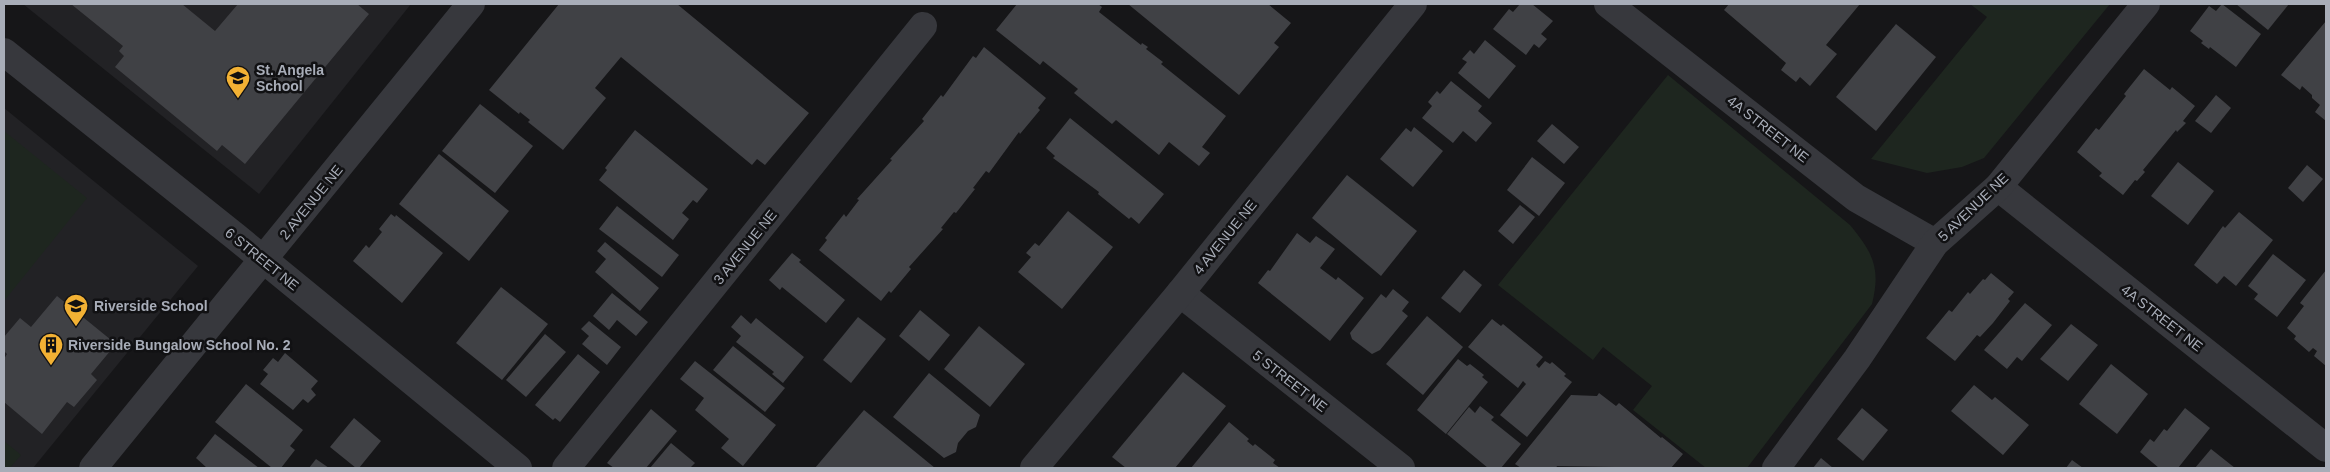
<svg xmlns="http://www.w3.org/2000/svg" width="2330" height="472" font-family="Arial,sans-serif">
<rect width="100%" height="100%" fill="#161618"/>
<!-- built -->
<g fill="#222225">
<path d="M23 4H411L259 194Z"/>
<path d="M4 108 198 266 33 468H4Z"/>
</g>
<!-- green -->
<g fill="#1e261f">
<path d="M1970 4H2110L1984 158 1962 167 1927 173 1871 159 1987 17Z"/>
<path d="M1668 75 1850 225C1873 253 1881 268 1872 304L1747 468H1706L1633 410 1652 386 1603 347 1593 360 1498 285Z"/>
<path d="M4 131 87 198 4 301Z"/>
<path d="M4 441 21 455 10 468H4Z"/>
</g>
<!-- building -->
<g fill="#404145">
<path d="M71 4H182L215 31 238 4H357L369 14 245 164 222 145 217 151 115 67 124 56 119 51 123 46Z"/>
<path d="M559 4H677L809 113 765 165 757 159 752 165 621 57 595 88 606 98 563 150 528 122 530 120 520 112 519 114 489 90Z"/>
<path d="M1017 4H1098L1102 7 1099 12 1141 45 1142 43 1148 47 1146 49 1163 62 1161 64 1226 116 1202 147 1210 153 1199 166 1169 142 1159 155 1116 120 1112 124 1074 93 1078 89 1043 61 1040 65 996 30Z"/>
<path d="M1128 4H1268L1291 23 1274 43 1279 47 1239 95Z"/>
<path d="M1520 4H1532L1553 21 1541 34 1547 39 1539 48 1534 44 1526 55 1493 29 1509 9 1513 12Z"/>
<path d="M1729 4H1860L1826 45 1837 54 1810 86 1800 77 1796 82 1781 70 1786 63 1724 10Z"/>
<path d="M2222 4 2261 34 2236 67 2210 47 2209 49 2201 43 2203 41 2190 31 2209 6 2216 11Z"/>
<path d="M2236 4H2289L2268 30Z"/>
<path d="M2326 21V121L2315 112 2320 105 2312 98V95L2302 86 2300 90 2281 75Z"/>
<path d="M1896 24 1936 57 1876 131 1836 97Z"/>
<path d="M1485 40 1516 66 1489 99 1458 73 1467 62 1462 59 1470 50 1474 54Z"/>
<path d="M984 47 1046 98 1038 108 1040 110 1020 134 1019 132 989 173 986 171 973 188 975 189 956 213 954 212 941 228 943 229 909 267 911 269 891 293 889 291 881 301 819 250 827 240 825 238 844 214 846 217 859 200 857 199 892 160 890 159 924 121 922 119 941 95 943 97 973 56 976 58Z"/>
<path d="M2144 69 2170 90 2172 87 2195 106 2183 121 2186 123 2177 132 2176 130 2143 170 2145 172 2137 181 2135 180 2123 195 2099 176 2102 173 2077 152 2096 128 2099 130 2126 96 2124 94Z"/>
<path d="M1451 81 1482 106 1478 111 1492 123 1476 142 1463 131 1453 143 1422 118 1432 106 1428 102 1437 91 1440 94Z"/>
<path d="M2216 95 2231 108 2211 133 2195 121Z"/>
<path d="M480 104 533 146 495 193 442 151Z"/>
<path d="M1070 118 1164 194 1139 224 1131 217 1129 219 1098 194 1099 192 1053 158 1055 156 1046 148Z"/>
<path d="M1552 124 1579 147 1564 164 1537 141Z"/>
<path d="M1414 127 1443 151 1413 187 1380 159 1406 128 1411 132Z"/>
<path d="M635 130 708 189 697 203 693 200 682 213 689 219 673 240 599 180 607 170 605 168Z"/>
<path d="M439 154 509 211 469 261 399 204Z"/>
<path d="M1532 157 1565 183 1539 216 1507 190Z"/>
<path d="M2178 162 2214 191 2188 225 2151 196Z"/>
<path d="M2307 165 2323 179 2303 202 2288 188Z"/>
<path d="M1347 175 1417 231 1381 276 1312 218Z"/>
<path d="M1520 205 1535 217 1513 244 1498 231Z"/>
<path d="M617 206 679 255 662 277 599 229Z"/>
<path d="M1068 211 1113 247 1062 309 1018 272 1031 257 1026 253 1035 243 1039 246Z"/>
<path d="M2239 212 2273 240 2236 286 2224 276 2217 284 2194 265 2223 226 2225 228Z"/>
<path d="M391 214 395 217 396 215 443 253 402 303 353 261 366 245 369 248 382 232 379 229Z"/>
<path d="M1297 233 1310 243 1316 236 1335 249 1320 268 1336 280 1338 277 1364 298 1330 341 1258 283 1268 270 1270 271Z"/>
<path d="M605 242 659 288 640 311 595 272 606 259 597 251Z"/>
<path d="M792 253 801 260 799 262 845 300 826 323 782 287 780 290 769 280Z"/>
<path d="M2273 254 2306 280 2277 317 2254 299 2258 294 2248 286Z"/>
<path d="M1464 270 1482 285 1460 313 1441 298Z"/>
<path d="M2326 270V366L2314 356 2317 351 2313 348 2309 352 2294 339 2296 336 2287 328 2304 306 2300 303Z"/>
<path d="M1991 273 2014 292 2008 299 2010 301 1993 323 1980 337 1977 335 1955 361 1926 338 1949 310 1952 312 1968 292 1970 294 1983 279 1985 280Z"/>
<path d="M501 287 548 324 502 380 456 343Z"/>
<path d="M1393 289 1409 302 1402 311 1408 316 1380 350 1372 354 1352 339 1350 333 1381 294 1386 298Z"/>
<path d="M612 293 648 322 636 336 617 320 609 330 593 316Z"/>
<path d="M57 296 116 344 91 374 97 380 74 407 67 402 42 434 4 402V359L7 354 4 351V337L20 318 31 327Z"/>
<path d="M2025 303 2052 325 2022 361 2017 357 2007 369 1984 350Z"/>
<path d="M920 310 950 335 929 361 899 336Z"/>
<path d="M741 315 751 324 756 318 804 357 783 383 772 374 774 372 736 342 741 336 731 327Z"/>
<path d="M1427 316 1463 347 1423 395 1386 364Z"/>
<path d="M858 317 886 339 851 383 823 360Z"/>
<path d="M1492 319 1501 326 1503 324 1543 357 1536 365 1539 368 1545 361 1550 364 1552 362 1566 374 1564 376 1572 382 1527 437 1500 415 1526 384 1523 381 1518 388 1468 347Z"/>
<path d="M589 321 621 347 607 365 582 344 589 336 581 329Z"/>
<path d="M2071 324 2098 345 2068 381 2040 359Z"/>
<path d="M979 326 1025 364 990 407 944 369Z"/>
<path d="M545 334 566 352 526 397 506 380Z"/>
<path d="M733 346 785 388 765 412 713 370Z"/>
<path d="M285 353 318 381 311 389 316 395 308 403 303 399 293 410 260 384 268 374 263 370 273 358 278 362Z"/>
<path d="M578 354 600 372 560 422 555 418 553 420 535 405Z"/>
<path d="M1458 359 1467 366 1470 364 1484 375 1482 377 1488 382 1446 434 1417 410Z"/>
<path d="M695 361 776 425 743 466 721 448 729 439 695 410 704 398 680 379Z"/>
<path d="M2111 364 2148 394 2117 434 2079 404Z"/>
<path d="M1183 372 1226 406 1175 468H1126L1112 457Z"/>
<path d="M929 373 980 415 976 427 968 431 958 443 956 452 944 458 893 417Z"/>
<path d="M246 384 303 430 290 446 295 450 281 468H272L215 422Z"/>
<path d="M1974 385 1992 400 1995 397 2029 425 2003 455 1951 411Z"/>
<path d="M1599 393 1616 406 1619 403 1661 438 1662 437 1683 454 1671 468 1557 466 1556 468H1521L1515 464 1571 395 1597 396Z"/>
<path d="M1480 406 1494 417 1491 420 1521 444 1501 468H1488L1447 434 1469 407 1475 413Z"/>
<path d="M1862 408 1888 430 1863 461 1837 439Z"/>
<path d="M2185 408 2210 428 2178 468H2159L2140 452 2150 439 2154 442 2164 429 2167 431Z"/>
<path d="M651 409 677 431 646 468H614L607 463Z"/>
<path d="M864 410 935 468H815Z"/>
<path d="M354 418 381 441 359 468H356L330 447Z"/>
<path d="M1229 422 1249 439 1247 441 1253 446 1255 444 1275 460 1273 463 1280 468H1191Z"/>
<path d="M215 434 259 468H207L196 458Z"/>
<path d="M671 443 695 463 690 468H650Z"/>
<path d="M2211 449 2235 468H2195Z"/>
<path d="M1821 458 1833 468H1813Z"/>
<path d="M316 459 329 468H309Z"/>
<path d="M2072 460 2083 468H2066Z"/>
</g>
<g fill="none" stroke-linecap="round" stroke-linejoin="round">
<!-- minor -->
<g stroke="#37383d" stroke-width="28">
<path d="M1608 4 1856 198 1935 243"/>
<path d="M4 52 236 237 518 468"/>
<path d="M1998 187 2326 448"/>
<path d="M1180 293 1401 468"/>
<path d="M93 468 471 4"/>
<path d="M566 468 923 26"/>
<path d="M1034 468 1180 293 1413 4"/>
<path d="M1776 468 1857 359 1935 243 1998 187 2146 4"/>
</g>
</g>
<!-- icons -->
<defs>
<symbol id="school-pin" viewBox="-11 -11 22 30"><path d="M0 17L-7.5 6A9.5 9.5 0 1 1 7.5 6Z" fill="#f2b134" stroke="#111113"/><path d="M0-5L7-2L0 1L-7-2ZM-4 1L0 2.5L4 1V4Q0 6-4 4Z" fill="#111"/></symbol>
<symbol id="building-pin" viewBox="-11 -11 22 30"><path d="M0 17L-7.5 6A9.5 9.5 0 1 1 7.5 6Z" fill="#f2b134" stroke="#111113"/><path d="M-4-6H4V6H1V3H-1V6H-4ZM-2.5-4.3h1.7v1.8h-1.7ZM.8-4.3h1.7v1.8H.8ZM-2.5-1h1.7V.8h-1.7ZM.8-1h1.7V.8H.8Z" fill="#111"/></symbol>
</defs>
<g fill-rule="evenodd">
<use href="#school-pin" x="224" y="64" width="28" height="38"/>
<use href="#school-pin" x="62" y="292" width="28" height="38"/>
<use href="#building-pin" x="37" y="331" width="28" height="38"/>
</g>
<g text-anchor="middle" dominant-baseline="central" stroke-width="5" stroke-linejoin="round" paint-order="stroke">
<!-- poi labels -->
<g font-size="14" font-weight="bold" fill="#a8adb8" stroke="#111113" text-anchor="start">
<text x="256" y="70">St. Angela<tspan x="256" dy="16">School</tspan></text>
<text x="94" y="306">Riverside School</text>
<text x="68" y="345">Riverside Bungalow School No. 2</text>
</g>
<!-- street labels -->
<g font-size="14" fill="#a8adb8" stroke="#111113">
<text transform="translate(1768 129) rotate(38)">4A STREET NE</text>
<text transform="translate(311 202) rotate(-51)">2 AVENUE NE</text>
<text transform="translate(1973 207) rotate(-44)">5 AVENUE NE</text>
<text transform="translate(1225 237) rotate(-51)">4 AVENUE NE</text>
<text transform="translate(745 247) rotate(-51)">3 AVENUE NE</text>
<text transform="translate(262 259) rotate(39)">6 STREET NE</text>
<text transform="translate(2162 318) rotate(38)">4A STREET NE</text>
<text transform="translate(1290 381) rotate(38)">5 STREET NE</text>
</g>
</g>
<!-- border -->
<rect width="2330" height="472" fill="none" stroke="#a8adb8" stroke-width="10"/>
</svg>
